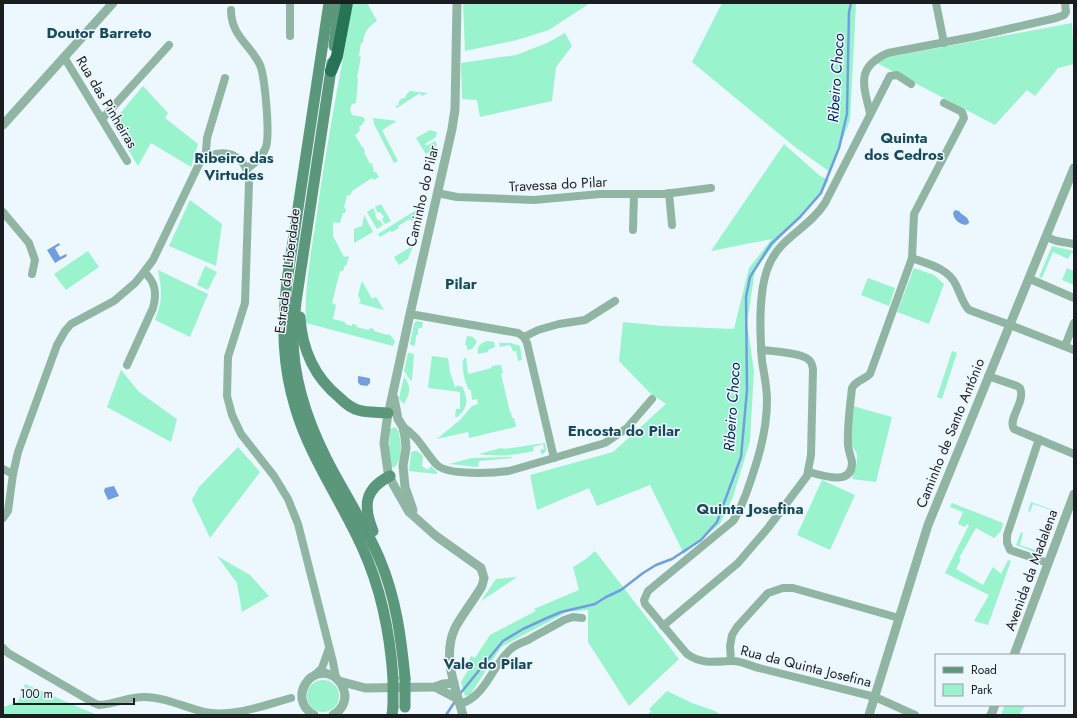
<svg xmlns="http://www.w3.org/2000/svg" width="1077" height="718" font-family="Jost,sans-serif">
<rect width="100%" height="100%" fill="#edf7fe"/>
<!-- green -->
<g fill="#99f3cc">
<path d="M353 3H367L377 21C368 27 364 32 363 43H361L359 56 361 57 357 78 358 79 356 103 352 104 350 110 352 115 363 117 365 120 362 125 359 127 360 130 358 133 355 135 362 147H363L365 151 364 152 370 164 372 163 374 172H376L379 177 374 180 372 178 352 191V192L349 196 347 195 344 208 346 209 345 213H343L340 223 333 222V236L344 257 349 256 346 266 345 265 343 271H340L332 303 336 305 333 319 345 322V324L352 326V324L357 325 356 327 369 330 370 328 374 329V331L387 335 389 334 395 341 393 346 306 323C304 288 311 254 316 220 326 147 340 75 353 3Z"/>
<path d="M463 3H590L549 30 517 40 465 51Z"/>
<path d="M722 3H856L850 120 830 172 795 147 692 62Z"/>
<path d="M1072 23 1074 64 1058 68 1035 96 1027 90 995 125 877 63 890 57Z"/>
<path d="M565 33 572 46 556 67 552 101 480 117 477 100 462 99 461 63 516 55 547 43Z"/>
<path d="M143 86 168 113 165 118 198 144 191 167 151 143 138 166 112 123Z"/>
<path d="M410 91 428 93 422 96 420 93 397 108 395 106 399 105V101L402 98H405L406 95Z"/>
<path d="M373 118 397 121 382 130 398 161 394 163 374 124Z"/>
<path d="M430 130 437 132 436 137 425 144 426 146 435 141 437 145 435 148 426 154 416 138Z"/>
<path d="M784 144 820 176 829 180 818 198 782 234 755 270 747 323 754 371 750 441 733 497 720 524 684 554 650 485 597 506 589 488 537 510 530 475 613 452 666 404 650 393 619 361 623 322 663 326 734 329 749 268 772 239 711 251Z"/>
<path d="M190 200 222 224 216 266 169 246Z"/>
<path d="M381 204 391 221 385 224 382 219 384 217 380 212 378 213 375 207Z"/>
<path d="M424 205 420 226 418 222V216L411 221 410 219 398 226 399 228 392 232 390 231 380 237 378 234Z"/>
<path d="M373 208 376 214 375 215 378 221 380 220 383 225 377 229 367 212Z"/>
<path d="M364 215 373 232 354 243V229L362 226Z"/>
<path d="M413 246 408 259 399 265 394 257Z"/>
<path d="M1052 246 1074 251V253H1071L1068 259 1053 252 1042 278 1039 277Z"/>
<path d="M88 251 99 267 66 290 54 274Z"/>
<path d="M205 266 217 272 208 290 197 285Z"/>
<path d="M914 268 934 275 944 284 929 324 897 312Z"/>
<path d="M1067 268 1074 271V285L1062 280Z"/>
<path d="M158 270 208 294 190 337 155 320C163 300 162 291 158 270Z"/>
<path d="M868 278 895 288 889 306 861 295Z"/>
<path d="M362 281 372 299 376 297 384 310 358 303 361 302 358 295Z"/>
<path d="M416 321 423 322 422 328H418V335H416L415 346 411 345 410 344 414 324Z"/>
<path d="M467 336 473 337 477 342 472 349 467 350V345H465Z"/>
<path d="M488 341 494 342 495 347 488 350V352L478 354C476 347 481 342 488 341Z"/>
<path d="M499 343H510L520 346 522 360 518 361 516 351H513L510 345 500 347Z"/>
<path d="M952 351 957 353 942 399 937 397Z"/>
<path d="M408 353 414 354 412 380 411 381 404 371Z"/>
<path d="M432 356 448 358 450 372 455 387 459 385 460 387 462 386C469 401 468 408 456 418L455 416 456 409H460V392L429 388 428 387Z"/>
<path d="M466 357 468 374 492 368 491 366 500 365H501L503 373 501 374 510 412H511L512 418H514L516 426 515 427 469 438 468 432 437 439 460 420 472 406 478 404 477 399 472 400 471 390H469C464 380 462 371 463 360Z"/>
<path d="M121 370 139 392 177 419 171 442 107 407Z"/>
<path d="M404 377C412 387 410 393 404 404L401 401 399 398Z"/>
<path d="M853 406 892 417 876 482 852 479 857 462V454L850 442Z"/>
<path d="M395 427 398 430C401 442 404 458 394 468L391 466 389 448 390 429Z"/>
<path d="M545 443 546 451 542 455 540 450 544 449 543 444 533 447 534 451C516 455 498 457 479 454L501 448 504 449Z"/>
<path d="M238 447 260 472 210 538 192 500 199 487Z"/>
<path d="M413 451H417L423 456 422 466 428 470 431 466 437 472V474L409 471 411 453Z"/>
<path d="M472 458 512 457V458L479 461 478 467 449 464Z"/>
<path d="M822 480 855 495 830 550 797 535Z"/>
<path d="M1031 502 1056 511 1040 554 1016 545 1021 532 1023 533 1020 545 1038 551 1051 510 1033 504 1030 512 1028 511Z"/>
<path d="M952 503 1003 523 1001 531 994 538 976 528 959 558 961 559 956 569 983 585 993 567 1001 574 1008 560 1011 561 988 625 974 621 989 595 945 573 969 525 967 524 965 527 958 524 963 512 950 507Z"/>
<path d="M595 551 679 659 629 706 588 642V610L567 612 501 647 470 695 465 696 461 682 470 667 467 664 471 656 475 658 490 635 536 611 534 609 579 590 573 567 586 559Z"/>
<path d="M217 556 250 575 269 596 242 612 237 583Z"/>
<path d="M517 577 481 601 496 579Z"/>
<circle cx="323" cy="696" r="16"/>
<path d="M25 684 97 715H3V707L18 702Z"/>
<path d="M667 691 692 703 715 711 721 715H648L651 711 649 709Z"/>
<path d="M1005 705H1026L1019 715H1001Z"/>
</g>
<!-- water -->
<g fill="#719ee1">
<path d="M955 210 959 211C962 216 969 216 969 223L966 225C959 224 954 220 953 213Z"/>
<path d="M59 243 60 245 55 248 60 257 66 254 67 256 55 263 47 250Z"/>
<path d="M358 376 369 378 370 379V383L367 386 360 385 358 382Z"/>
<path d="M114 486 119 496 108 500 104 491 105 488Z"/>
</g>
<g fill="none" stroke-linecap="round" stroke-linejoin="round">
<!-- stream -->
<g stroke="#719ee1" stroke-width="2.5">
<path d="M459 695 503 641 523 629 547 618 561 612 595 604 606 597 621 590 643 573 656 565 672 559 701 540 717 522 741 457 747 390 746 297 750 277 771 244 800 217 821 193 839 148 847 114 849 12 851 3"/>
<path d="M446 715 456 700"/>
</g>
<!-- minor -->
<g stroke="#90b6a3" stroke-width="8">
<path d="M290 3V36"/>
<path d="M936 3 944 43"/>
<path d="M231 10C231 36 250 44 260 65 265 77 270 134 266 147 262 157 255 164 246 169"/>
<path d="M64 57 127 161"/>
<path d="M911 84 897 75 890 76 825 203C807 231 778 237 767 270 758 296 760 334 762 361 764 374 767 387 767 400 767 433 757 463 746 494 742 503 739 513 733 521L648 591 644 600 645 604 687 654C701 664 714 662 730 661 739 660 747 664 755 667L875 697 915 715"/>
<path d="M870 113C863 84 856 67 888 53L977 36 1056 18 1064 15 1066 12 1065 3"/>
<path d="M102 119 169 45"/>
<path d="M209 156 206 151 207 138 225 78"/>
<path d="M437 193 457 197 534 200 600 194H664L711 188"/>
<path d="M669 193 672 225"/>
<path d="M3 212 29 243 35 260 32 274"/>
<path d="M633 230 634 194"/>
<path d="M1046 237 1057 241 1074 244"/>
<path d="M912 258C928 264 948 268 956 285 960 293 963 304 969 310L1010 325 1074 350"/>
<path d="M1030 279 1074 298"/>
<path d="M410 314 518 333 524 337"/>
<path d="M524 337 527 343 554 458"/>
<path d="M524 337 538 330 559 324 585 320 615 301"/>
<path d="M1065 346 1074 323"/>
<path d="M127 365 153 308C157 294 156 282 144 272"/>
<path d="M988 376 1017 386 1020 388C1026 402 1007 419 1014 429L1074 454"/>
<path d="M403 427C418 436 425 452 436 464 446 476 493 473 509 471L605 443 611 439 627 428 652 399"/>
<path d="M1039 439 1007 535V543L1010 550 1048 563"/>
<path d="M3 469 13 474"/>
<path d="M809 472C821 475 853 487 852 462 851 456 848 450 848 444 847 426 850 407 852 388 856 380 864 380 870 374L912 258 914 214 964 118 962 112 944 103"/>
<path d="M3 518 8 511 13 474 18 452 57 345 65 331 71 324 114 301 135 283 144 272 153 260 200 162C221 145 247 153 249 182L245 303 228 357 227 396 232 415 241 434 274 476 288 499 298 524 333 662 336 678"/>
<path d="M663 626 738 563 768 528 807 476 811 455 813 369C812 366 812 362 809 360 803 353 772 351 761 350"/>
<path d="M3 648 8 653 94 703 99 705C114 704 129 697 144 697 165 697 184 707 204 712 231 718 265 705 291 698"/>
<path d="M731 661 730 646 732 635 737 627 768 593 783 588H793L899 618"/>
<path d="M315 675 322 668 329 648"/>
<path d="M460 704C487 696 492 664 512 648 516 645 523 642 528 640 540 633 552 627 564 620L573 617 582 618"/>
</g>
<!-- tertiary -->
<g stroke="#90b6a3" stroke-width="9">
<path d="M457 3 455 109 452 129 410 314 387 420 384 443 388 472 393 484 409 512 436 536 481 568 484 578 482 586C474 600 463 613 455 628 442 656 455 687 463 715"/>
<path d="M3 125 113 3"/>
<path d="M394 398 398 419 403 427 405 437 406 448 403 466 405 487 413 510"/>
<path d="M1014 655 1074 494"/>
<path d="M339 681 365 688 435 687 443 684 454 683"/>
<path d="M435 687 458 699"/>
<path d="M314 715C286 699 312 660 336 678 341 682 344 688 345 695 345 704 340 711 333 715"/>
<path d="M869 715 928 525 1074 168"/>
<path d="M991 715 995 705"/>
</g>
<!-- secondary -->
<g stroke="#5b977b" stroke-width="11">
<path d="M329 3 287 281C282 327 282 365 296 410 311 459 342 502 363 549 381 589 390 634 393 678"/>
<path d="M334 46 339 3"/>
<path d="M332 63 296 302C295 313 293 325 293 336 293 378 307 420 326 458 343 492 365 524 380 560 396 598 401 637 405 678"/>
<path d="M300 317C302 350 314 377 340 398 345 403 351 408 358 410 367 413 379 412 388 413"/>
<path d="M373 531C363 506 364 489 390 476"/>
<path d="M392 715 393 707"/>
</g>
<!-- trunk -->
<path stroke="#267455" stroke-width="12" d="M331 71 337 56 347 3"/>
<!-- secondary-bridge -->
<g stroke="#5b977b" stroke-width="11">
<path d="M405 678V707"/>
<path d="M393 707V678"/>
</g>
</g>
<g text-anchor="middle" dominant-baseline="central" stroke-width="3" stroke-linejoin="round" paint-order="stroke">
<!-- street labels -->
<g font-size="14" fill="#1b1e21" stroke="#edf7fe">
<text transform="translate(107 102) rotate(59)">Rua das Pinheiras</text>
<text transform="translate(558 184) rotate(-3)">Travessa do Pilar</text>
<text transform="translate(422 196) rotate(-77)">Caminho do Pilar</text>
<text transform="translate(287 271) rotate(-83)">Estrada da Liberdade</text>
<text transform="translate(950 433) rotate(-68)">Caminho de Santo António</text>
<text transform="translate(1031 570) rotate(-70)">Avenida da Madalena</text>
<text transform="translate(806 666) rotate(14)">Rua da Quinta Josefina</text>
</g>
<!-- neighbourhood labels -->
<g font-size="15" font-weight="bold" fill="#174a5b" stroke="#edf7fe">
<text x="99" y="33">Doutor Barreto</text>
<text x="904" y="138">Quinta<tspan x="904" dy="17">dos Cedros</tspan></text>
<text x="234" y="158">Ribeiro das<tspan x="234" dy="17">Virtudes</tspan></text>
<text x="461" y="284">Pilar</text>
<text x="624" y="431">Encosta do Pilar</text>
<text x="750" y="509">Quinta Josefina</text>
<text x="488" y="664">Vale do Pilar</text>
</g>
<!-- water labels -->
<g font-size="15" font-style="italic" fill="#002660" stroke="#edf7fe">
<text transform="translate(836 78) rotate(-86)">Ribeiro Choco</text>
<text transform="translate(732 407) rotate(-86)">Ribeiro Choco</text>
</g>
</g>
<!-- border -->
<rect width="1077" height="718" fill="none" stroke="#1b1e21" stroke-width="8"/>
<!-- legend -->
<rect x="935" y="654" width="130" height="52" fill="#edf7fe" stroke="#99a0a6"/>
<rect x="943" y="667" width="20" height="6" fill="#5b977b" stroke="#99a0a6"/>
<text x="971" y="674" font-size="12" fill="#1b1e21">Road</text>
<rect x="943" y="684" width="20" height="12" fill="#99f3cc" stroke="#99a0a6"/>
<text x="971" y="694" font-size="12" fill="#1b1e21">Park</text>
<!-- scale -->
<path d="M14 698v6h120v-6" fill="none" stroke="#1b1e21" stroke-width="2"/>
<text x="20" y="698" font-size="12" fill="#1b1e21" stroke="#edf7fe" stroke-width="3" paint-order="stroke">100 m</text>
</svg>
